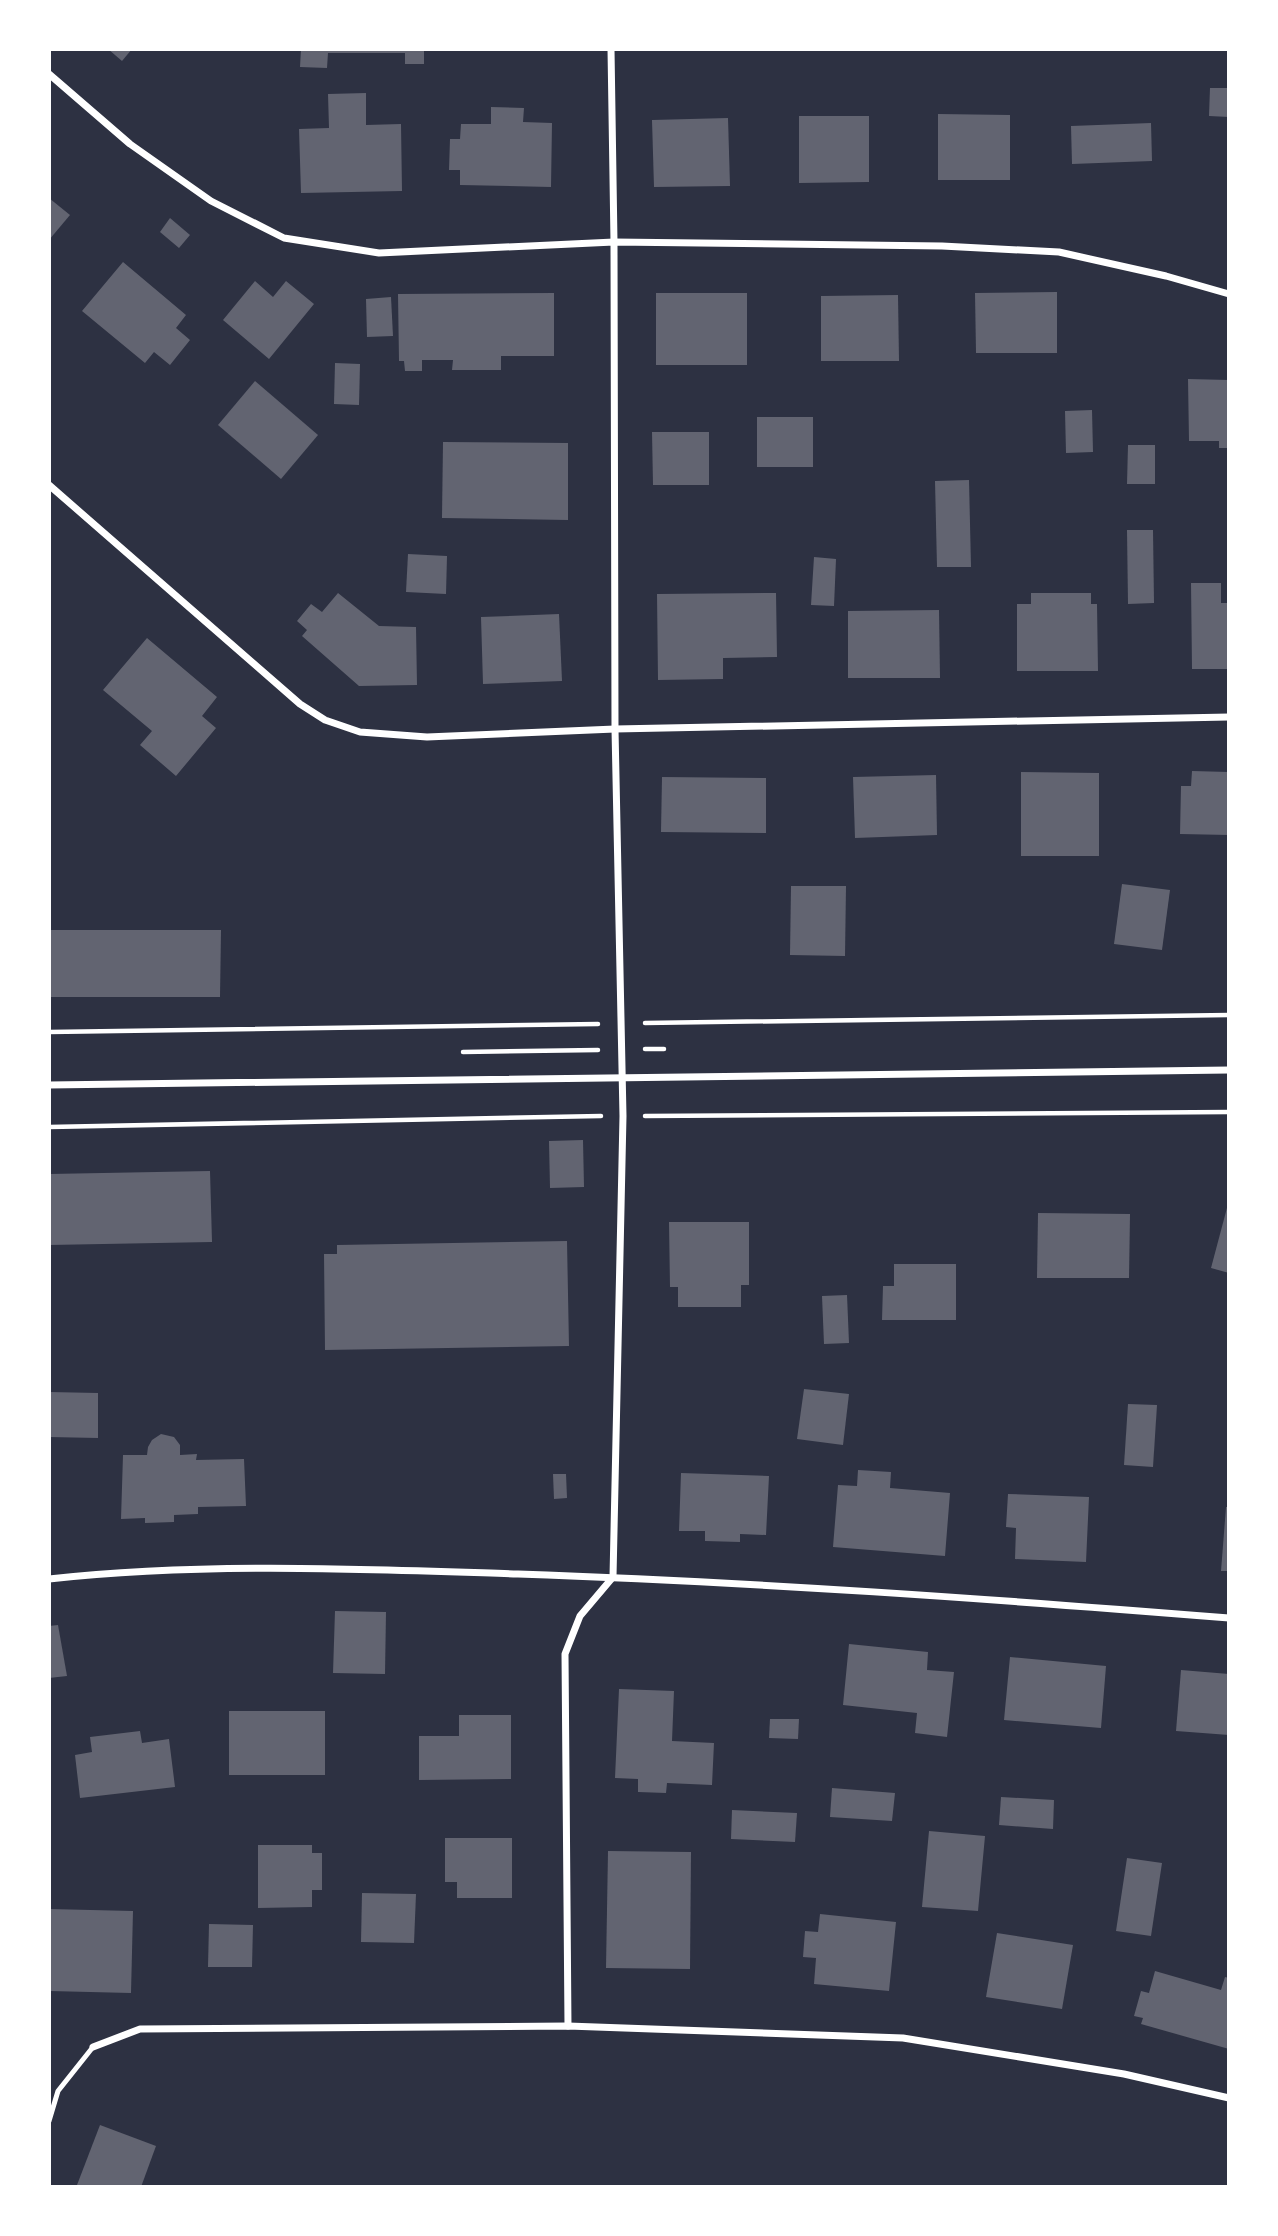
<svg xmlns="http://www.w3.org/2000/svg" width="1278" height="2236" font-family="Roboto,sans-serif">
<rect width="100%" height="100%" fill="#2d3142"/>
<!-- building -->
<g fill="#626471">
<path d="M108 49H132L122 61Z"/>
<path d="M301 49H424V64H405V53H328L327 68 300 67Z"/>
<rect x="1041" y="49" width="19" height="2"/>
<path d="M1210 88H1229V117L1209 116Z"/>
<path d="M366 93V125L401 124 402 191 301 193 299 129 329 128 328 94Z"/>
<path d="M491 107 524 108 523 122 552 123 551 187 460 185V170H449L450 139H460L461 124H491Z"/>
<path d="M938 114 1010 115V180H938Z"/>
<path d="M799 116H869V182L799 183Z"/>
<path d="M728 118 730 186 654 187 652 120Z"/>
<path d="M1151 123 1152 161 1072 164 1071 126Z"/>
<path d="M49 198 70 215 49 240Z"/>
<path d="M170 218 190 235 179 248 160 232Z"/>
<path d="M123 262 186 315 176 328 190 340 170 365 154 352 145 363 82 311Z"/>
<path d="M255 281 273 297 286 281 314 304 269 359 223 320Z"/>
<path d="M1057 292V353H976L975 293Z"/>
<path d="M554 293V356H501V370H452L453 360H422V371H405L404 361H399L398 294Z"/>
<rect x="656" y="293" width="91" height="72"/>
<path d="M898 295 899 361H821V296Z"/>
<path d="M391 297 393 336 367 337 366 299Z"/>
<path d="M335 363 360 364 359 405 334 404Z"/>
<path d="M1188 379 1229 380V448H1219V441H1189Z"/>
<path d="M255 381 318 435 281 479 218 425Z"/>
<path d="M1092 410 1093 452 1066 453 1065 411Z"/>
<rect x="757" y="417" width="56" height="50"/>
<path d="M652 432H709V485H653Z"/>
<path d="M443 442 568 443V520L442 518Z"/>
<path d="M1128 445H1155V484H1127Z"/>
<path d="M969 480 971 567H937L935 481Z"/>
<path d="M1127 530H1153L1154 603 1128 604Z"/>
<path d="M408 554 447 556 446 594 406 592Z"/>
<path d="M814 557 836 559 834 606 811 605Z"/>
<path d="M1191 583H1221V603H1229V669H1192Z"/>
<path d="M338 593 379 626 416 627 417 685 359 686 302 636 307 630 297 621 311 604 322 612Z"/>
<path d="M776 593 777 657 723 658V679L658 680 657 594Z"/>
<path d="M1031 593H1091V604H1097L1098 671H1017V604H1031Z"/>
<path d="M939 610 940 678H848V611Z"/>
<path d="M559 614 562 681 483 684 481 617Z"/>
<path d="M147 638 217 697 202 716 216 728 176 776 140 745 152 731 103 690Z"/>
<path d="M1192 771 1229 772V835L1180 834 1181 786H1191Z"/>
<path d="M1021 772 1099 773V856H1021Z"/>
<path d="M936 775 937 835 855 838 853 777Z"/>
<path d="M662 777 766 778V833L661 832Z"/>
<path d="M1122 884 1170 890 1162 950 1114 944Z"/>
<path d="M791 886H846L845 956 790 955Z"/>
<path d="M49 930H221L220 997H49Z"/>
<path d="M583 1140 584 1187 550 1188 549 1141Z"/>
<path d="M210 1171 212 1242 49 1245V1174Z"/>
<path d="M1228 1204H1229V1273L1211 1268Z"/>
<path d="M1038 1213 1130 1214 1129 1278H1037Z"/>
<path d="M669 1222H749V1285H741V1307H678V1287H670Z"/>
<path d="M567 1241 569 1346 325 1350 324 1254H337V1245Z"/>
<path d="M894 1264H956V1320H882L883 1286H894Z"/>
<path d="M847 1295 849 1343 824 1344 822 1296Z"/>
<path d="M804 1389 849 1394 843 1445 797 1439Z"/>
<path d="M49 1392 98 1393V1438L49 1437Z"/>
<path d="M1128 1404 1157 1405 1153 1467 1124 1465Z"/>
<path d="M161 1434 174 1437 180 1445V1455L197 1454 196 1460 244 1459 246 1506 198 1507V1514L174 1515V1522L145 1523V1518L121 1519 123 1455H147L148 1447 152 1440Z"/>
<path d="M858 1470 891 1472 890 1488 950 1493 945 1556 833 1547 838 1485 857 1486Z"/>
<path d="M681 1473 769 1476 766 1535 740 1534V1542L705 1541V1531H679Z"/>
<path d="M553 1474H566L567 1498 554 1499Z"/>
<path d="M1008 1494 1089 1497 1086 1562 1015 1559 1016 1528 1006 1527Z"/>
<path d="M1226 1507H1229V1571H1221Z"/>
<path d="M335 1611 386 1612 385 1674 333 1673Z"/>
<path d="M58 1625 67 1676 49 1678V1626Z"/>
<path d="M849 1644 928 1652 927 1670 954 1672 947 1737 915 1733 917 1713 843 1705Z"/>
<path d="M1010 1657 1106 1666 1101 1728 1004 1720Z"/>
<path d="M1181 1670 1229 1674V1735L1176 1731Z"/>
<path d="M619 1689 674 1691 672 1741 714 1743 712 1785 667 1783 666 1793 638 1792V1779L615 1778Z"/>
<rect x="229" y="1711" width="96" height="64"/>
<path d="M459 1715H511V1779L419 1780V1736H459Z"/>
<path d="M770 1719H799L798 1739 769 1738Z"/>
<path d="M140 1731 142 1743 169 1739 175 1787 80 1798 75 1755 92 1752 90 1737Z"/>
<path d="M832 1788 895 1793 892 1821 830 1817Z"/>
<path d="M1001 1797 1054 1800 1053 1829 999 1825Z"/>
<path d="M732 1810 797 1813 795 1842 731 1839Z"/>
<path d="M929 1831 985 1836 978 1911 922 1907Z"/>
<path d="M445 1838H512V1898H457V1882H445Z"/>
<path d="M258 1845H312V1853H322V1890H312V1907L258 1908Z"/>
<path d="M608 1851 691 1852 690 1969 606 1968Z"/>
<path d="M1127 1858 1162 1863 1151 1936 1116 1931Z"/>
<path d="M362 1893 416 1894 414 1943 361 1942Z"/>
<path d="M49 1909 133 1911 131 1993 49 1991Z"/>
<path d="M820 1914 896 1922 889 1991 814 1984 816 1958 803 1957 805 1931 818 1932Z"/>
<path d="M209 1924 253 1925 252 1967H208Z"/>
<path d="M997 1933 1073 1945 1062 2009 986 1997Z"/>
<path d="M1155 1971 1221 1990 1225 1977 1229 1978V2049L1141 2024 1143 2018 1134 2016 1141 1991 1149 1993Z"/>
<path d="M100 2125 156 2146 141 2187H83L77 2185Z"/>
</g>
<g fill="none" stroke-linecap="round" stroke-linejoin="round">
<!-- path -->
<g stroke="#fff" stroke-width="4.5">
<path d="M645 1023 1229 1015"/>
<path d="M49 1032 598 1024"/>
<path d="M645 1049H664"/>
<path d="M463 1052 598 1050"/>
<path d="M645 1116 1229 1112"/>
<path d="M49 1127 601 1116"/>
</g>
<!-- service -->
<path stroke="#fff" stroke-width="5" d="M49 2121 58 2091 93 2047"/>
<!-- minor -->
<g stroke="#fff" stroke-width="7">
<path d="M49 74 130 144 211 201 284 238 379 253 614 242 942 246 1059 252 1166 276 1229 294"/>
<path d="M49 485 300 704 325 720 360 732 427 737 615 729 1229 717"/>
<path d="M49 1085 1229 1070"/>
<path d="M49 1579C204 1562 362 1569 518 1574 755 1582 992 1599 1229 1618"/>
<path d="M568 2026 565 1654 580 1616 613 1577 623 1116 615 729 614 242 611 49"/>
<path d="M93 2047 140 2029 568 2026 903 2038 1124 2074 1229 2098"/>
</g>
</g>
<!-- border -->
<rect width="1278" height="2236" fill="none" stroke="#ffffff" stroke-width="102"/>
</svg>
